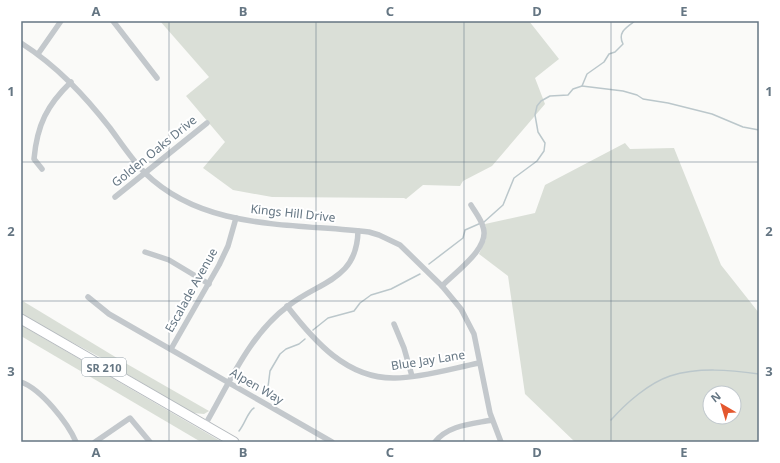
<svg xmlns="http://www.w3.org/2000/svg" width="780" height="463" font-family="'Noto Sans',sans-serif">
<rect width="100%" height="100%" fill="#fafaf8"/>
<!-- green -->
<g fill="#dadfd7" fill-rule="evenodd">
<path d="M160 21H529L559 59 535 78 545 104 492 166 463 181 460 186 423 185 406 199 404 198 272 197 233 190 203 168 225 142 186 96 209 77Z"/>
<path d="M625 143 630 149 674 148 721 265 759 313V442H575L525 394 508 276 479 254 486 239 485 224 535 213 545 185ZM710 393H734V417H710Z"/>
<path d="M21 300 127 364 209 411 204 414 193 413 115 367 109 362 21 315Z"/>
<path d="M21 325 222 442H201L21 336Z"/>
</g>
<g fill="none" stroke-linecap="round" stroke-linejoin="round">
<!-- stream -->
<g stroke="#bbc7cb" stroke-width="1.5">
<path d="M582 86 623 91 637 95 643 99 668 103 712 114 743 127 759 130"/>
<path d="M484 222 503 205 514 178 537 161 544 151 545 143 538 132 535 115 537 106 541 101 550 96 568 95 573 89 582 86 587 74 604 62 609 54 615 52 623 44C617 32 627 27 635 21"/>
<path d="M429 264 463 238 465 230 481 223"/>
<path d="M313 330 328 318 354 311 360 303 371 295 391 289 420 274"/>
<path d="M265 395 268 387 270 371 280 354 286 349 299 344 305 339"/>
<path d="M611 420C626 403 649 383 670 376 699 367 730 370 759 374"/>
<path d="M239 431C245 424 248 411 254 408"/>
</g>
<defs>
<path id="primary" d="M21 319 234 442"/>
</defs>
<!-- primary casing -->
<use href="#primary" stroke="#b5babe" stroke-width="11"/>
<!-- minor -->
<g stroke="#c3c8cc" stroke-width="5.5">
<path d="M113 21 157 78"/>
<path d="M21 43C57 66 84 95 110 128 121 143 132 160 145 173 204 231 293 223 369 232L379 235 400 245 442 286 461 309 474 334 490 413 501 442"/>
<path d="M38 54 61 21"/>
<path d="M42 169 34 159C37 125 47 105 71 82"/>
<path d="M115 197 207 123"/>
<path d="M145 252 169 260 209 284"/>
<path d="M442 286C454 273 491 248 483 227 481 219 475 212 471 205"/>
<path d="M88 297 109 314 332 442"/>
<path d="M287 306C314 341 347 379 395 378 420 378 454 368 479 363"/>
<path d="M394 324 404 348 412 376"/>
<path d="M171 349 219 265 228 246 236 218"/>
<path d="M21 382C41 389 68 423 76 442"/>
<path d="M205 425C229 384 249 335 288 306 320 281 357 280 358 231"/>
<path d="M95 442 130 418 150 442"/>
<path d="M435 442C448 425 472 424 492 420"/>
</g>
<!-- primary -->
<use href="#primary" stroke="#fff" stroke-width="9"/>
</g>
<!-- grid -->
<path fill="none" stroke="#657683" stroke-width="1" stroke-opacity="0.55" d="M169 21V442M316 21V442M464 21V442M611 21V442M21 162H759M21 301H759"/>
<g text-anchor="middle" dominant-baseline="central" stroke-width="4" stroke-linejoin="round" paint-order="stroke">
<!-- shield labels -->
<rect fill="#fff" stroke="#939fa8" stroke-width="1" x="82" y="358" width="44" height="18" rx="3"/>
<g font-size="11" font-weight="bold" fill="#657683">
<text x="104" y="367">SR 210</text>
</g>
<!-- street labels -->
<g font-size="12" fill="#657683" stroke="#fff">
<text transform="translate(154 151) rotate(-39)">Golden Oaks Drive</text>
<text transform="translate(293 213) rotate(6)">Kings Hill Drive</text>
<text transform="translate(191 290) rotate(-61)">Escalade Avenue</text>
<text transform="translate(428 360) rotate(-9)">Blue Jay Lane</text>
<text transform="translate(257 386) rotate(30)">Alpen Way</text>
</g>
</g>
<!-- border -->
<rect width="780" height="463" fill="none" stroke="#ffffff" stroke-width="44"/>
<!-- north arrow -->
<g transform="translate(722 405) rotate(322)"><circle r="19" fill="#ffffff" stroke="#c1c8cd"/>
<path d="M0-3L7 15L0 10L-7 15Z" fill="#e4572e"/>
<text y="-6" font-size="11" font-weight="bold" text-anchor="middle" fill="#657683">N</text>
</g>
<rect x="22" y="22" width="736" height="419" fill="none" stroke="#657683" stroke-width="1.5"/>
<g font-size="13" text-anchor="middle" font-weight="bold" fill="#657683">
<text x="96" y="16">A</text>
<text x="243" y="16">B</text>
<text x="390" y="16">C</text>
<text x="537" y="16">D</text>
<text x="684" y="16">E</text>
<text x="11" y="96">1</text>
<text x="769" y="96">1</text>
<text x="11" y="236">2</text>
<text x="769" y="236">2</text>
<text x="11" y="376">3</text>
<text x="769" y="376">3</text>
<text x="96" y="457">A</text>
<text x="243" y="457">B</text>
<text x="390" y="457">C</text>
<text x="537" y="457">D</text>
<text x="684" y="457">E</text>
</g>
</svg>
